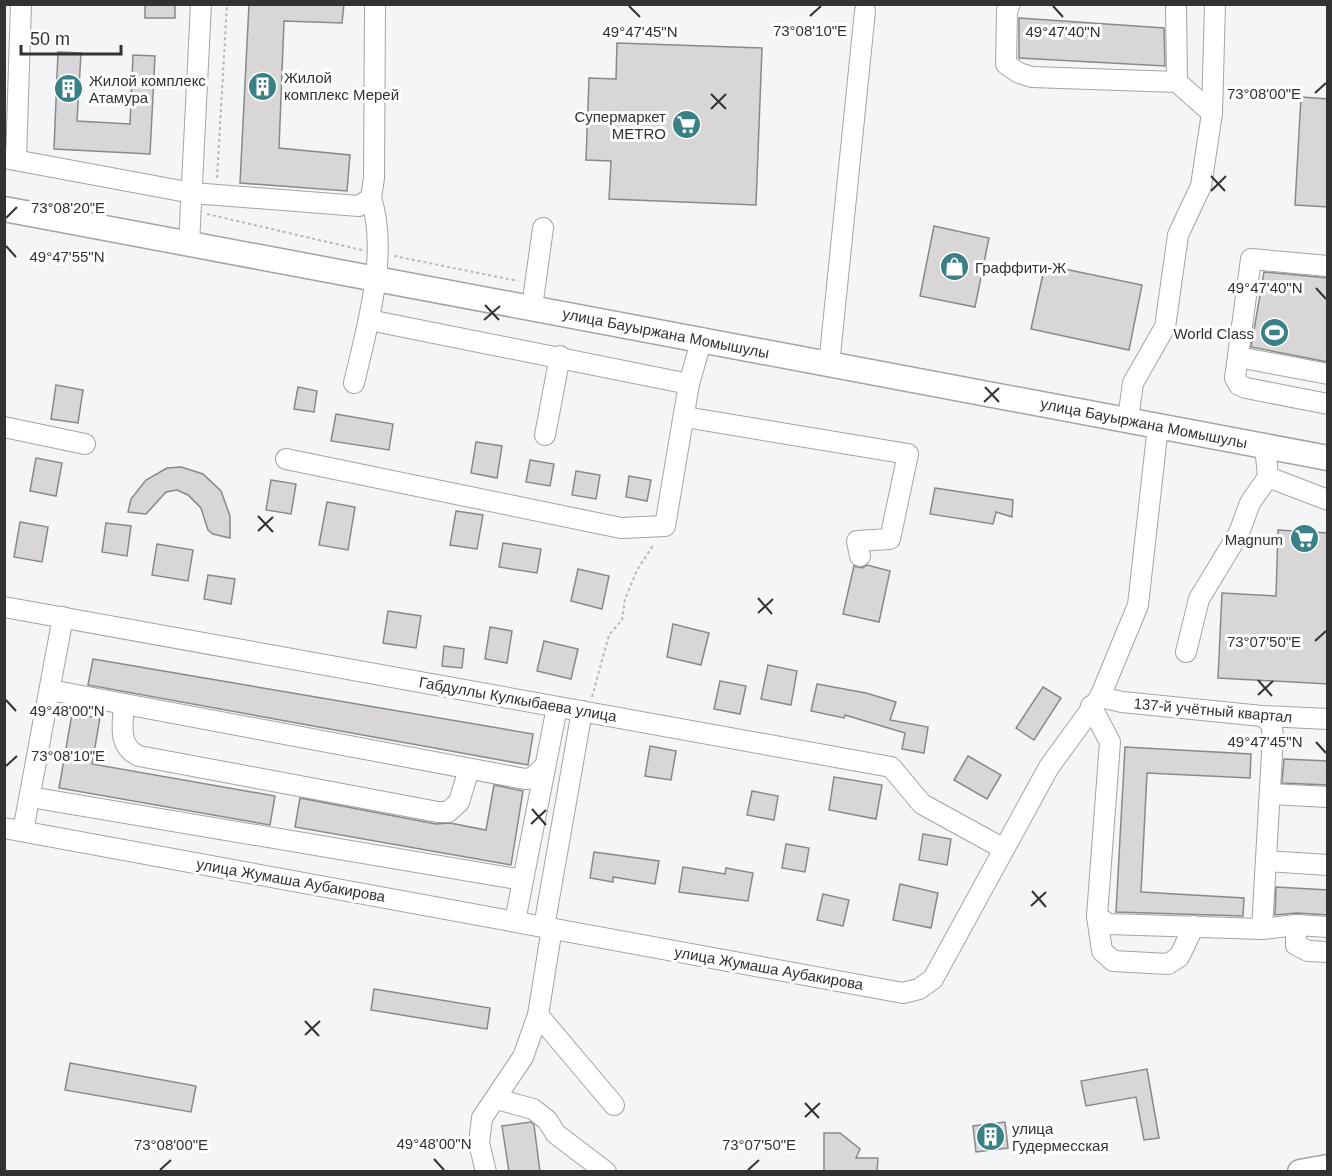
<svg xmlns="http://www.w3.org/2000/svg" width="1332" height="1176" font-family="Arial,sans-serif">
<rect width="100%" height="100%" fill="#f4f5f6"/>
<!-- building -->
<g fill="#d8d6d7" stroke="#8a8989" stroke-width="1.5">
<rect x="145" y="4" width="30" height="14"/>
<path d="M249 4H344L342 23 284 21 279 148 350 155 347 191 240 183Z"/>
<path d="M1019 18 1164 28 1165 66 1019 58Z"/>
<path d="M617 43 762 48 756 205 609 199 611 161 586 160 589 78 616 79Z"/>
<path d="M58 52 81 53 77 121 130 124 133 55 155 56 150 154 54 149Z"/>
<path d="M1301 97 1328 99V207L1295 205Z"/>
<path d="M934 226 989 238 975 307 920 296Z"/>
<path d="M1045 265 1142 285 1129 350 1031 329Z"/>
<path d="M1264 272 1328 278V362L1251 347Z"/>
<path d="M56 385 83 390 78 423 51 419Z"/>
<path d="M298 387 317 391 314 412 294 409Z"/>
<path d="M336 414 393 424 389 450 331 441Z"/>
<path d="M476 442 502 446 497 478 471 473Z"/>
<path d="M36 458 62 463 56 496 30 491Z"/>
<path d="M530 460 554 464 550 486 526 482Z"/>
<path d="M181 467 203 474 221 491 230 516V538L213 534 208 530 201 508 188 495 177 490 166 492 146 514 128 512 131 499 146 480 167 468Z"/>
<path d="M576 471 600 475 596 499 572 495Z"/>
<path d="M629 476 651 480 647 501 626 497Z"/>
<path d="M271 480 296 484 291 514 266 510Z"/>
<path d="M935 488 1013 500 1012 517 996 512 993 524 930 514Z"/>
<path d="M327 502 355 507 348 550 319 545Z"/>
<path d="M456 511 483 515 477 549 450 545Z"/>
<path d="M20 522 48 527 42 562 14 557Z"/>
<path d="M106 523 131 526 127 556 102 552Z"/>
<path d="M1278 530 1328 533V684L1218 678 1222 593 1276 596Z"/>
<path d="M503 543 541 549 537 573 499 567Z"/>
<path d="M157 544 193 550 188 581 152 575Z"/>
<path d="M867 565 890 571 879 622 843 614 854 566 862 568Z"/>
<path d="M578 569 609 576 602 609 571 601Z"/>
<path d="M208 575 235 579 231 604 204 599Z"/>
<path d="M388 611 421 616 416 648 383 643Z"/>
<path d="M673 624 709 633 701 665 667 657Z"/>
<path d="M490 627 512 631 507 663 485 659Z"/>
<path d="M544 641 578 649 571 679 537 671Z"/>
<path d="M444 646 464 649 462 668 442 666Z"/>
<path d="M93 659 533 734 528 765 88 685Z"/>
<path d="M768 665 797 671 791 705 761 699Z"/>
<path d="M720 681 746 686 740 714 714 709Z"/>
<path d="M817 684 866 693 896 702 890 720 928 727 924 753 902 749 905 733 845 715 844 718 811 711Z"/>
<path d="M1043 687 1061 698 1034 740 1016 728Z"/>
<path d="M72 714 100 718 92 764 275 796 270 825 59 788Z"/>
<path d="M650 746 676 751 671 780 645 776Z"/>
<path d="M1125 747 1251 754 1250 778 1147 773 1141 892 1244 898 1243 916 1116 912Z"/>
<path d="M968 756 1001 775 987 799 954 780Z"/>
<path d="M1284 759 1328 761V785L1282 783Z"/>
<path d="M834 777 882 785 876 819 829 810Z"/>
<path d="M494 785 523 791 511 865 295 827 300 798 436 824 450 823 486 830Z"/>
<path d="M752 791 778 796 774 820 747 815Z"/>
<path d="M923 834 951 839 947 865 919 860Z"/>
<path d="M786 844 809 848 805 872 782 868Z"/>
<path d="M594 852 659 861 655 884 613 877V882L590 878Z"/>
<path d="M683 867 725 874 726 868 753 873 748 901 679 892Z"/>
<path d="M900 884 938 893 931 928 893 920Z"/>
<path d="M1276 887 1328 890V915L1297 913 1275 915Z"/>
<path d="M823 894 849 900 843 926 817 920Z"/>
<path d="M374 989 490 1008 487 1029 371 1010Z"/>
<path d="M70 1063 196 1086 191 1112 65 1090Z"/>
<path d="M1147 1069 1159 1138 1144 1140 1136 1097 1086 1106 1081 1081Z"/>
<path d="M531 1122 534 1125 540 1172H509L502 1126Z"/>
<path d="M1005 1122 1008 1148 976 1152 973 1126Z"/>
<path d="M824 1133H840L860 1149 856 1158H878L877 1172H824Z"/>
</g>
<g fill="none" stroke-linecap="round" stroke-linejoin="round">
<defs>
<g id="minor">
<path d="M1010 4 1007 11 1006 64 1019 73 1032 77 1177 82 1212 113"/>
<path d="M1176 4 1177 82"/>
<path d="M4 158 192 193 359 206 371 198 374 178 375 4"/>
<path d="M16 160 21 4"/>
<path d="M189 244 201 4"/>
<path d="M1328 266 1251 259 1235 378 1239 385 1246 388 1328 404"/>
<path d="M532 307 543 228"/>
<path d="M369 320 689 384"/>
<path d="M1238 357 1328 374"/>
<path d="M829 365 865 11"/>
<path d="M354 383C367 327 389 254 371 198"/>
<path d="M685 417 908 454 890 539 857 541 860 556"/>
<path d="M1128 419 1133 383 1165 327 1178 235 1201 186 1212 113 1215 4"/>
<path d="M4 427 85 444"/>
<path d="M545 435 560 356"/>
<path d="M1265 445 1268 477 1328 500"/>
<path d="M286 459 621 528 665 526 689 384 702 338"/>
<path d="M4 607 891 767 922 804 1004 849"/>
<path d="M1186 652 1199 599 1239 533 1250 503 1268 477"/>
<path d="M50 690 525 779 532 778 545 766"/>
<path d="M1100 697 1122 702 1262 716 1328 719"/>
<path d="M124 704C123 725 117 746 139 756L438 812H448L459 802 469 769"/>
<path d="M1091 706 1110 742 1097 916 1108 924 1262 929 1296 925 1328 927"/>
<path d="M1262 716 1271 723 1273 736 1262 929"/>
<path d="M1270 794 1328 797"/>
<path d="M30 797 523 880"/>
<path d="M4 828 903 993 919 989 933 979 1049 767 1100 697 1138 605 1158 426"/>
<path d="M23 831 63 617"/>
<path d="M1266 861 1328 865"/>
<path d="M1097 916 1102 951 1113 961 1168 964 1179 957 1194 926"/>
<path d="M515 921 557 707"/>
<path d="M1296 925V945L1308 951 1328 952"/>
<path d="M544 927 582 711"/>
<path d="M538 1015 614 1105"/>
<path d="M497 1099 533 1109 547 1120 556 1134 606 1172"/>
<path d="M486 1172 479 1143 482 1118 523 1057 538 1015 552 928"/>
</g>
<g id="major">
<path d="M4 209 1328 458"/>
<path d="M1300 1172 1328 1167"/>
</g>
</defs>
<!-- minor casing -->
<use href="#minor" stroke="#a3a4a4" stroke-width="22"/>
<!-- major casing -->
<use href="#major" stroke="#a3a4a4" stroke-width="27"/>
<!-- path -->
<g stroke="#b7b8b9" stroke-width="2" stroke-dasharray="3 3" stroke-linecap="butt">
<path d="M217 178 227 4"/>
<path d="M207 214 362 250"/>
<path d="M394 256 518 281"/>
<path d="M592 697 609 635 622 620 625 599 637 570 654 544"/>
</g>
<!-- minor -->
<use href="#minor" stroke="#fff" stroke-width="20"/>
<!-- major -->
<use href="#major" stroke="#fff" stroke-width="24"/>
</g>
<!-- ticks -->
<path fill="none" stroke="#313232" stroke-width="2" d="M629 6 640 17M1053 6 1063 17M810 16 821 6M1315 93 1326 83M711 94 726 109M711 109 726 94M1211 176 1225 191M1211 191 1226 176M6 218 17 207M6 246 16 257M1316 288 1326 299M485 305 499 320M484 320 500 306M985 387 999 402M984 402 999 388M258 516 273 532M258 531 273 517M758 598 772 614M758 613 773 599M1315 641 1326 631M1258 680 1272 696M1258 695 1273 681M6 700 16 711M1316 742 1326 753M6 766 17 756M532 809 546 825M531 824 546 810M1032 891 1046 907M1031 906 1046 892M305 1021 319 1036M305 1035 320 1021M805 1103 819 1118M805 1117 820 1103M434 1159 444 1170M160 1170 171 1160M748 1170 759 1160"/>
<!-- icons -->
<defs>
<symbol id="building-disc" viewBox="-11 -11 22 22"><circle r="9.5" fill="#398187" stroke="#fff"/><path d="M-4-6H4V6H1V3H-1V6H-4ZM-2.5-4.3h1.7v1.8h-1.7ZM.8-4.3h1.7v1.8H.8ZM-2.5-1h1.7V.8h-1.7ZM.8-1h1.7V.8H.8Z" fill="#fff"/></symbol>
<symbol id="supermarket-disc" viewBox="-11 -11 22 22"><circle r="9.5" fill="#398187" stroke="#fff"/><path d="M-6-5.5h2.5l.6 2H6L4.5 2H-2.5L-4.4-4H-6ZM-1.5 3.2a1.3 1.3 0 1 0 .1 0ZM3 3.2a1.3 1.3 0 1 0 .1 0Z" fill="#fff"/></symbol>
<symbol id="shop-disc" viewBox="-11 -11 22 22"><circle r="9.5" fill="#398187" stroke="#fff"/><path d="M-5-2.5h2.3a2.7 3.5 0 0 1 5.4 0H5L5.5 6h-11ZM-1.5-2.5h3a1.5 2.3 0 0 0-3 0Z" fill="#fff"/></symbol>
<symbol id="stadium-disc" viewBox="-11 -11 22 22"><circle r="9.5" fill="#398187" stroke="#fff"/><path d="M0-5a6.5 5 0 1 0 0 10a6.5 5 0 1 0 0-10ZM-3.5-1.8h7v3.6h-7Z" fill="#fff"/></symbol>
</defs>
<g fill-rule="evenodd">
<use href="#building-disc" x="246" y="70" width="33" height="33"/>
<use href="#building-disc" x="52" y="72" width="33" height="33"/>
<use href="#supermarket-disc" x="670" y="108" width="33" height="33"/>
<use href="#shop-disc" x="938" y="250" width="33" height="33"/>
<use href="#stadium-disc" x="1258" y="316" width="33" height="33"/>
<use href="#supermarket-disc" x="1288" y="522" width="33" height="33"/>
<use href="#building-disc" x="974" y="1120" width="33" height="33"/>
</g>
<g text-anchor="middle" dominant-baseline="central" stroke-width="6" stroke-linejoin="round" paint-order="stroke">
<!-- poi labels -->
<g font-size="15" fill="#313232" stroke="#fff" text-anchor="start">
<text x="284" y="77">Жилой<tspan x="284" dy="17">комплекс Мерей</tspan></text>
<text x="89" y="80">Жилой комплекс<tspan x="89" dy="17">Атамура</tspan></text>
<text x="666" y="116" text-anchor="end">Супермаркет<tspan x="666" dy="17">METRO</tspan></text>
<text x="975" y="267">Граффити-Ж</text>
<text x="1254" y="333" text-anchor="end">World Class</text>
<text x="1283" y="539" text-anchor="end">Magnum</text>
<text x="1012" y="1128">улица<tspan x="1012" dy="17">Гудермесская</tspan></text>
</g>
<!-- street labels -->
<g font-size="15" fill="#313232" stroke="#fff">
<text transform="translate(666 333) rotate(11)">улица Бауыржана Момышулы</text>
<text transform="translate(1144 423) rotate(11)">улица Бауыржана Момышулы</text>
<text transform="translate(518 699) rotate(10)">Габдуллы Кулкыбаева улица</text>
<text transform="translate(1213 710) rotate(5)">137-й учётный квартал</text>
<text transform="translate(291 880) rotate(10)">улица Жумаша Аубакирова</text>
<text transform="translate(769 968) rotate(10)">улица Жумаша Аубакирова</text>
</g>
</g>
<g font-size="15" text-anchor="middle" fill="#313232" stroke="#fff" stroke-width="6" stroke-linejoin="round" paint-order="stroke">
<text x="810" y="36">73°08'10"E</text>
<text x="1063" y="37">49°47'40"N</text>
<text x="640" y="37">49°47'45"N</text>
<text x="1264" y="99">73°08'00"E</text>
<text x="68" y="213">73°08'20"E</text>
<text x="67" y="262">49°47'55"N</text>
<text x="1265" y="293">49°47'40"N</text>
<text x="1264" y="647">73°07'50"E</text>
<text x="67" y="716">49°48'00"N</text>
<text x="1265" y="747">49°47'45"N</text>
<text x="68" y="761">73°08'10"E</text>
<text x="434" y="1149">49°48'00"N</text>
<text x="171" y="1150">73°08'00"E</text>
<text x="759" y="1150">73°07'50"E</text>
</g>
<!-- border -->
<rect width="1332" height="1176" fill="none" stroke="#313232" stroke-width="12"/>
<!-- scale -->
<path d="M21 45v9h100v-9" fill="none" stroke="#313232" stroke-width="3"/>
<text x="30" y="45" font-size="18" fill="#313232" stroke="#ffffff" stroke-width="4.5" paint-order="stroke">50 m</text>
</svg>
